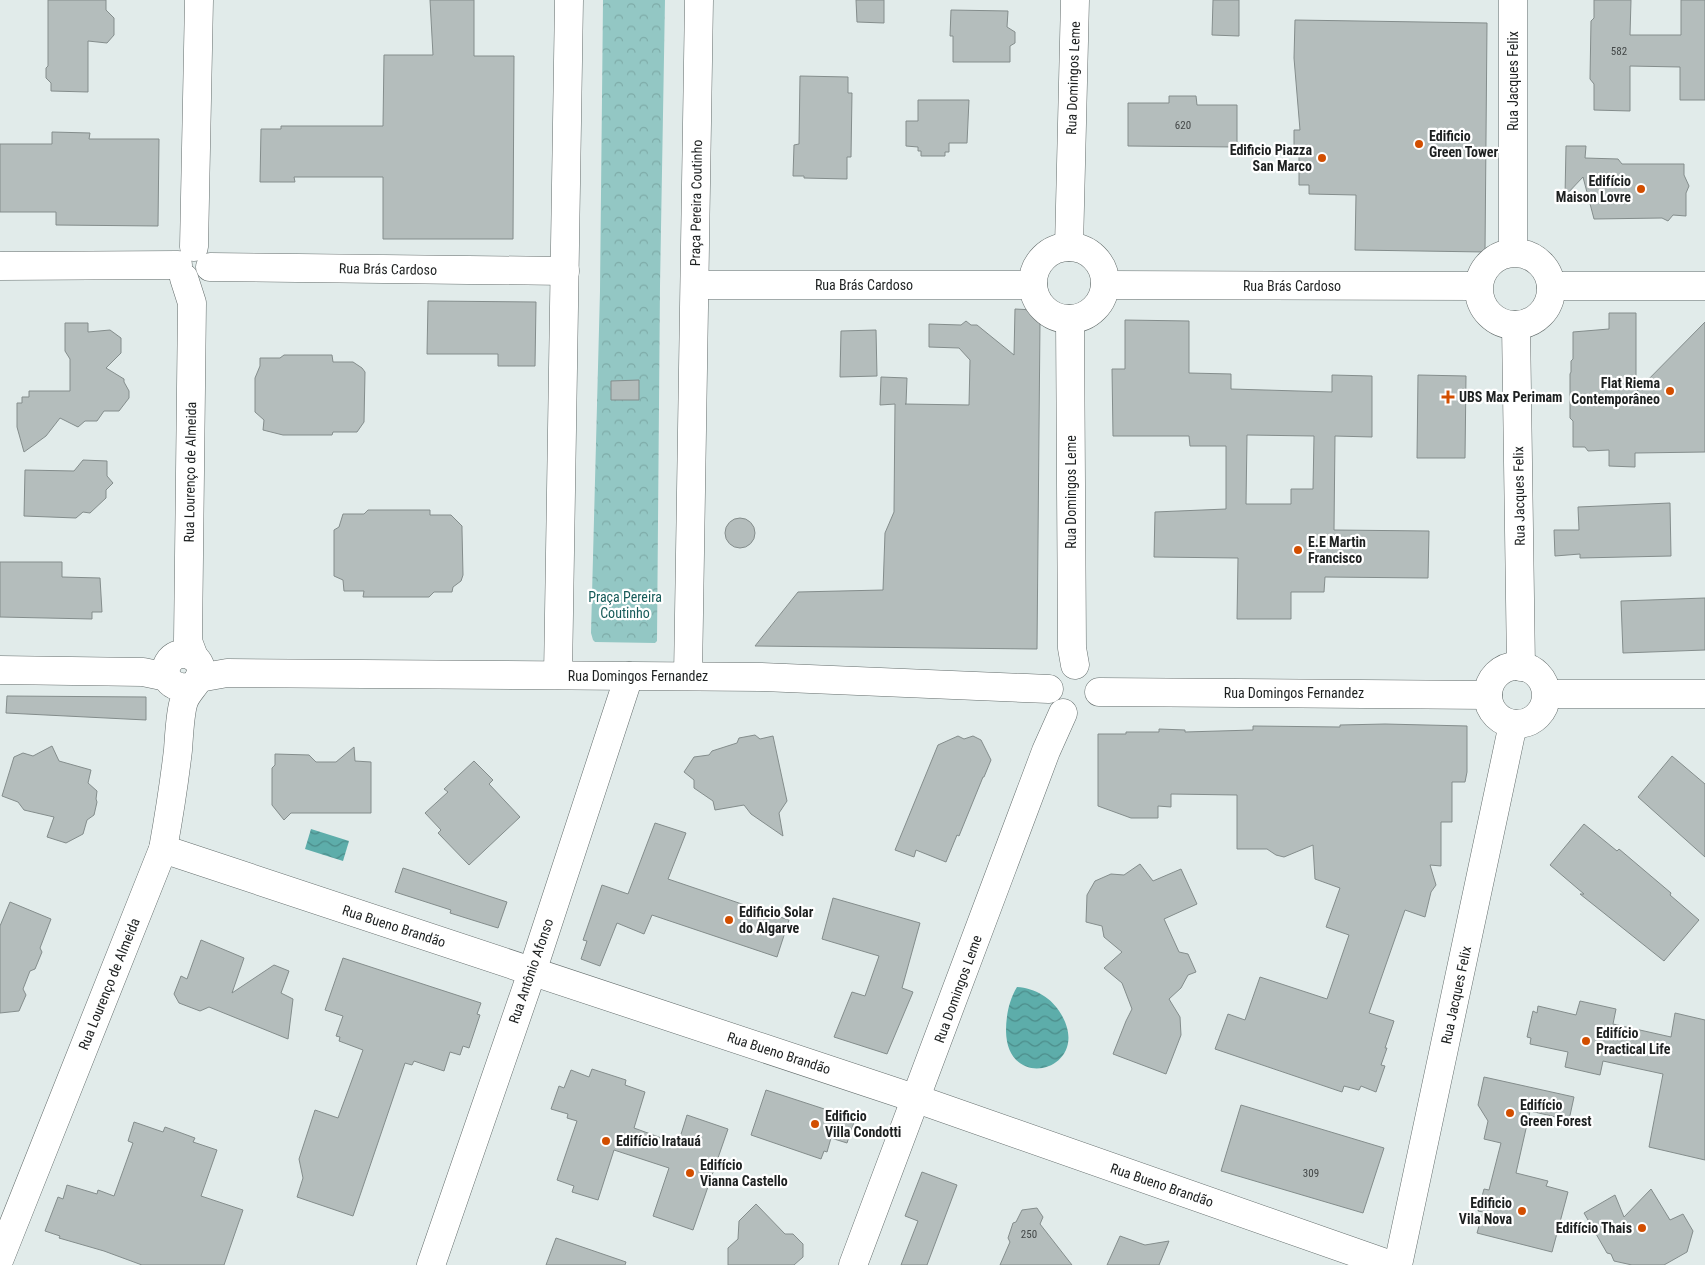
<svg xmlns="http://www.w3.org/2000/svg" width="1705" height="1265" font-family="'Roboto Condensed',sans-serif">
<defs>
<pattern id="park-crowns" width="20" height="18" patternUnits="userSpaceOnUse" patternTransform="scale(1.25)"><rect width="20" height="18" fill="#93c7c4"/><path d="M2 6a3 3 0 1 1 6 0M12 15a3 3 0 1 1 6 0" fill="none" stroke="#7eaba8"/></pattern>
<pattern id="water-waves" width="16" height="10" patternUnits="userSpaceOnUse" patternTransform="scale(1.25)"><rect width="16" height="10" fill="#5dadaa"/><path d="M0 5q4-4 8 0t8 0" fill="none" stroke="#4c8c8a"/></pattern>
</defs>
<rect width="100%" height="100%" fill="#e1ebea"/>
<!-- park -->
<path fill="url(#park-crowns)" d="M603 0H665L660 286 657 641 655 643 595 642 593 640 591 633 600 291Z"/>
<!-- water -->
<g fill="url(#water-waves)">
<path d="M311 829 349 841 343 861 305 849Z"/>
<path d="M1017 987C1035 988 1052 998 1061 1014 1094 1069 1007 1095 1006 1031 1006 1016 1009 1000 1017 987Z"/>
</g>
<!-- building -->
<g fill="#b4bdbc" stroke="#848d8c" fill-rule="evenodd">
<path d="M48 0H106V10L114 18V35L107 43 88 41V92L51 91V83L46 78V68L48 66Z"/>
<path d="M430 0H474V56H514L513 239H383V177H294L295 182H260L261 129H281V126H383L384 55H433Z"/>
<path d="M856 0H884V23L857 22Z"/>
<path d="M1213 0H1239V36L1212 35Z"/>
<path d="M1594 0H1631L1630 35H1681V0H1705V100H1680V67L1630 66V111L1594 110V84L1590 79 1591 21 1594 18Z"/>
<path d="M951 10 1008 11 1007 27 1015 32V43L1010 46V62H953V36H950Z"/>
<path d="M1295 20 1487 23 1485 252 1355 250 1356 195 1309 194V185H1299V152H1294V130H1300L1294 58Z"/>
<path d="M800 76 848 77V93H852L851 157H847V179L804 178V176H793L794 145 799 144Z"/>
<path d="M1169 96H1196L1197 105H1237V147L1128 146V103H1169Z"/>
<path d="M918 100H969L967 143H949V152H945V156H921V151H918V147L906 146V121H918Z"/>
<path d="M52 132 90 133 89 139H159L158 226 56 225V212H0V144H52Z"/>
<path d="M1566 146H1586L1585 158 1618 159 1622 164H1684V175L1689 186 1686 193V216L1673 215 1668 221 1662 218 1594 219 1583 177 1565 196Z"/>
<path d="M428 301 536 302 535 366H498V354H427Z"/>
<path d="M1015 309 1034 310 1040 321 1037 649 755 646 798 592 883 590 885 533 894 512 895 404 880 405 881 377 907 378 906 404H905L969 405 970 360 959 348 929 347V324L961 325 966 321 971 325H977L1014 355Z"/>
<path d="M1609 313H1636V392L1705 322V452L1635 453V467L1609 466V450L1588 451 1585 447H1573V421L1570 418V374L1571 372V361L1573 359V332L1609 329Z"/>
<path d="M1125 320 1189 321V373L1231 374V389L1332 392V375L1372 376V437L1335 436 1334 530 1429 531 1428 578 1325 577 1324 592H1291V619H1237L1238 558 1154 557 1155 512 1226 509V446H1190L1189 436H1113L1112 369H1125ZM1247 435 1314 436 1313 489H1291V504H1246Z"/>
<path d="M65 323H88V332L110 330 121 338V353L106 368 124 379V382L129 391V398L119 411H104L97 421H85L78 427 60 418 46 436 24 452 17 427V403H22V397H29V391H70V359L65 351Z"/>
<path d="M876 330 877 376 840 377 841 331Z"/>
<path d="M284 355H332L333 362H353L362 368 365 372 364 422 357 432H333L332 435H283L263 430 264 420 255 412V378L260 366V358H280Z"/>
<path d="M1418 375 1466 376 1465 458H1417Z"/>
<path d="M639 380V400H611V381Z"/>
<path d="M83 460 107 461V476L113 483 106 490V498L90 513 83 512 76 518 24 516 25 470 74 471Z"/>
<path d="M1670 503 1671 556 1580 558V554L1555 556 1554 530H1579L1578 507Z"/>
<path d="M368 510H430V515H451L462 526V530L463 575 461 581 453 587 452 592H434L429 597H363L364 591H344L343 580 334 576V530L339 527 343 514H364Z"/>
<circle cx="740" cy="533" r="15"/>
<path d="M0 562H62V577L100 578 102 612H92V619L0 617Z"/>
<path d="M1705 598V650L1623 653 1621 601Z"/>
<path d="M7 696 146 697V720L6 713Z"/>
<path d="M1385 724 1467 726V772L1465 782H1452V822H1441V866L1430 865 1436 885 1431 892 1425 917 1405 910 1369 1013 1394 1021 1385 1048H1387L1381 1065 1385 1066 1376 1092 1361 1086 1359 1090 1344 1086 1342 1092 1215 1049 1228 1014 1245 1020 1260 977 1327 999 1349 935 1326 927 1340 888 1315 879 1313 845 1284 857 1276 855 1267 849H1237V795L1171 794V807L1158 806V818H1131L1098 806V734H1126V732H1159V729L1185 730V732L1253 730V726L1340 727V725Z"/>
<path d="M755 735 760 739 773 736 787 801 779 813 783 836 751 814 744 805 715 810 713 801 694 788V780L684 772 694 757 709 755 712 751 737 743 739 738Z"/>
<path d="M958 736 964 739 973 736 981 740 991 760 984 777H983L959 836 957 835 946 862 916 850 914 857 895 850 938 745Z"/>
<path d="M52 746 59 761 91 770 88 783 97 791 96 799 97 802 94 815 87 820 83 834 66 843 47 837 54 817 24 810 18 802 2 796 14 757 23 753 33 756Z"/>
<path d="M354 747 355 761 371 762V813H291L284 820 272 805V768L275 765V754L309 755 316 762H336Z"/>
<path d="M1672 756 1705 784V857L1638 797Z"/>
<path d="M474 761 493 780 489 784 520 817 469 865 438 833 441 830 425 813 448 792 444 789Z"/>
<path d="M655 823 686 833 668 879 789 920 777 957 652 915 644 934 617 923 600 966 581 959 587 941 583 940 602 885 628 894Z"/>
<path d="M1584 824 1617 851 1619 849 1671 893 1670 895 1699 920 1664 961 1580 894H1584L1550 865Z"/>
<path d="M1140 864 1153 881 1181 869 1197 904 1164 919 1179 952 1188 954 1196 972 1188 975 1181 988 1169 999 1180 1017 1181 1035 1166 1074 1113 1054 1126 1021 1132 1009 1122 983 1104 968 1122 952 1104 937 1102 926 1086 922 1087 895 1095 881 1111 874 1124 875Z"/>
<path d="M403 868 507 902 498 928 450 913 451 910 395 892Z"/>
<path d="M833 898 920 923 902 988 913 992 887 1054 834 1037 852 992 865 996 879 956 822 939Z"/>
<path d="M10 902 51 919 40 948 42 952 35 969 30 971 23 989 26 995 19 1011 0 1013V926Z"/>
<path d="M201 940 244 958 232 993 274 965 289 971 281 993 293 999 288 1039 209 1007 200 1011 179 1003 174 994 181 976 187 979Z"/>
<path d="M343 958 481 1003 477 1014 480 1015 469 1048 463 1046 460 1055 450 1052 444 1071 414 1061 412 1065 405 1063 353 1216 297 1197 303 1178 299 1159 315 1110 338 1118 363 1050 339 1041 340 1037 336 1036 343 1016 325 1010Z"/>
<path d="M1580 1001 1616 1009 1613 1024 1671 1037 1675 1013 1705 1020V1160L1649 1147 1663 1074 1603 1061 1600 1075 1565 1067 1568 1052 1530 1044 1531 1038 1527 1037 1533 1011 1537 1013 1538 1006 1576 1015Z"/>
<path d="M592 1069 626 1080 625 1085 645 1092 634 1128 678 1144 687 1115 728 1129 693 1230 653 1216 669 1168 614 1150 598 1200 572 1192 574 1186 557 1180 577 1121 567 1118 568 1114 551 1109 559 1086 564 1088 571 1070 589 1077Z"/>
<path d="M1484 1077 1574 1097 1569 1120 1530 1111 1516 1173 1548 1181 1546 1186 1568 1192 1552 1252 1477 1233 1483 1212 1478 1211 1484 1189 1489 1190 1501 1143 1484 1139 1488 1121 1478 1105Z"/>
<path d="M766 1090 855 1119 847 1143 831 1138 827 1152 824 1151 821 1159 751 1135Z"/>
<path d="M1241 1105 1384 1148 1363 1213 1221 1171Z"/>
<path d="M134 1122 163 1132 165 1127 195 1138 193 1142 217 1150 201 1196 243 1210 224 1265H142L104 1251 59 1238 60 1236 45 1231 58 1197 63 1199 67 1185 97 1194 98 1190 114 1196 133 1143 128 1141Z"/>
<path d="M922 1172 957 1185 927 1265H901L918 1221 905 1216Z"/>
<path d="M1651 1189 1670 1220 1683 1214 1693 1231 1687 1252 1664 1265H1632L1614 1261 1611 1254 1607 1253 1584 1213 1615 1195 1624 1217Z"/>
<path d="M756 1204 785 1234H793L803 1244V1257L794 1265H728V1248L738 1239 739 1221Z"/>
<path d="M1037 1208 1043 1217 1040 1224 1072 1265H1000L1010 1242 1008 1238 1013 1223 1016 1222 1022 1210Z"/>
<path d="M1120 1236 1145 1245 1169 1241 1159 1265H1107Z"/>
<path d="M556 1238 626 1262 625 1265H546Z"/>
</g>
<g fill="none" stroke-linecap="round" stroke-linejoin="round">
<defs>
<g id="minor">
<path d="M1513 0V252"/>
<path d="M194 247 199 0"/>
<path d="M1069 247 1075 0"/>
<circle cx="1069" cy="283" r="36"/>
<circle cx="1515" cy="289" r="36"/>
<path d="M0 266 178 265"/>
<path d="M210 267 565 271"/>
<path d="M184 278 192 303 188 641 194 657"/>
<path d="M695 285H1033"/>
<path d="M1105 285 1478 286"/>
<path d="M1551 286H1705"/>
<path d="M1070 319 1072 648 1075 665"/>
<path d="M1516 325 1521 667"/>
<circle cx="1517" cy="695" r="29"/>
<path d="M0 670 143 672 167 677"/>
<path d="M558 675 569 0"/>
<path d="M688 676 699 0"/>
<path d="M199 678 227 673 761 677 1049 689"/>
<path d="M1099 692 1488 695"/>
<path d="M1547 694H1705"/>
<path d="M163 849 917 1099 1391 1265"/>
<path d="M0 1258 163 849C169 816 174 784 178 750 179 737 180 712 184 701 188 690 200 682 201 671 201 655 180 648 170 660 157 677 175 693 194 685"/>
<path d="M431 1265 532 972 629 676"/>
<path d="M853 1265 1046 751 1063 713"/>
<path d="M1398 1265 1513 724"/>
</g>
</defs>
<!-- minor casing -->
<use href="#minor" stroke="#646d6c" stroke-width="29"/>
<!-- minor -->
<use href="#minor" stroke="#fff" stroke-width="28"/>
</g>
<!-- markers -->
<g fill="#d24e00" stroke="#fff" stroke-width="2">
<circle cx="1419" cy="144" r="5"/>
<circle cx="1322" cy="158" r="5"/>
<circle cx="1641" cy="189" r="5"/>
<circle cx="1670" cy="391" r="5"/>
<path d="M1445.5 389.5h5v5h5v5h-5v5h-5v-5h-5v-5h5z"/>
<circle cx="1298" cy="550" r="5"/>
<circle cx="729" cy="920" r="5"/>
<circle cx="1586" cy="1041" r="5"/>
<circle cx="1510" cy="1113" r="5"/>
<circle cx="815" cy="1124" r="5"/>
<circle cx="606" cy="1141" r="5"/>
<circle cx="690" cy="1173" r="5"/>
<circle cx="1522" cy="1211" r="5"/>
<circle cx="1642" cy="1228" r="5"/>
</g>
<g text-anchor="middle" dominant-baseline="central" stroke-width="4.5" stroke-linejoin="round" paint-order="stroke">
<!-- number labels -->
<g font-size="11" fill="#434747">
<text x="1619" y="51">582</text>
<text x="1183" y="125">620</text>
<text x="1311" y="1173">309</text>
<text x="1029" y="1234">250</text>
</g>
<!-- street labels -->
<g font-size="14" fill="#1d2020" stroke="#fff">
<text transform="translate(1073 78) rotate(-88)">Rua Domingos Leme</text>
<text transform="translate(1513 81) rotate(-90)">Rua Jacques Felix</text>
<text transform="translate(696 203) rotate(-89)">Praça Pereira Coutinho</text>
<text transform="translate(388 269) rotate(1)">Rua Brás Cardoso</text>
<text x="864" y="285">Rua Brás Cardoso</text>
<text x="1292" y="286">Rua Brás Cardoso</text>
<text transform="translate(190 472) rotate(-89)">Rua Lourenço de Almeida</text>
<text transform="translate(1071 492) rotate(-90)">Rua Domingos Leme</text>
<text transform="translate(1519 496) rotate(-91)">Rua Jacques Felix</text>
<text x="638" y="676">Rua Domingos Fernandez</text>
<text x="1294" y="693">Rua Domingos Fernandez</text>
<text transform="translate(394 926) rotate(18)">Rua Bueno Brandão</text>
<text transform="translate(531 971) rotate(-71)">Rua Antônio Afonso</text>
<text transform="translate(109 984) rotate(-68)">Rua Lourenço de Almeida</text>
<text transform="translate(958 989) rotate(-70)">Rua Domingos Leme</text>
<text transform="translate(1456 995) rotate(-78)">Rua Jacques Felix</text>
<text transform="translate(779 1053) rotate(18)">Rua Bueno Brandão</text>
<text transform="translate(1162 1185) rotate(19)">Rua Bueno Brandão</text>
</g>
<!-- poi labels -->
<g font-size="14" font-weight="bold" fill="#1d2020" stroke="#fff" text-anchor="start">
<text x="1429" y="136">Edificio<tspan x="1429" dy="16">Green Tower</tspan></text>
<text x="1312" y="150" text-anchor="end">Edificio Piazza<tspan x="1312" dy="16">San Marco</tspan></text>
<text x="1631" y="181" text-anchor="end">Edifício<tspan x="1631" dy="16">Maison Lovre</tspan></text>
<text x="1660" y="383" text-anchor="end">Flat Riema<tspan x="1660" dy="16">Contemporâneo</tspan></text>
<text x="1459" y="397">UBS Max Perimam</text>
<text x="1308" y="542">E.E Martin<tspan x="1308" dy="16">Francisco</tspan></text>
<text x="739" y="912">Edificio Solar<tspan x="739" dy="16">do Algarve</tspan></text>
<text x="1596" y="1033">Edifício<tspan x="1596" dy="16">Practical Life</tspan></text>
<text x="1520" y="1105">Edifício<tspan x="1520" dy="16">Green Forest</tspan></text>
<text x="825" y="1116">Edificio<tspan x="825" dy="16">Villa Condotti</tspan></text>
<text x="616" y="1141">Edifício Iratauá</text>
<text x="700" y="1165">Edifício<tspan x="700" dy="16">Vianna Castello</tspan></text>
<text x="1512" y="1203" text-anchor="end">Edificio<tspan x="1512" dy="16">Vila Nova</tspan></text>
<text x="1632" y="1228" text-anchor="end">Edifício Thais</text>
</g>
<!-- park labels -->
<g font-size="14" fill="#175b59" stroke="#fff">
<text x="625" y="597">Praça Pereira<tspan x="625" dy="16">Coutinho</tspan></text>
</g>
</g>
</svg>
